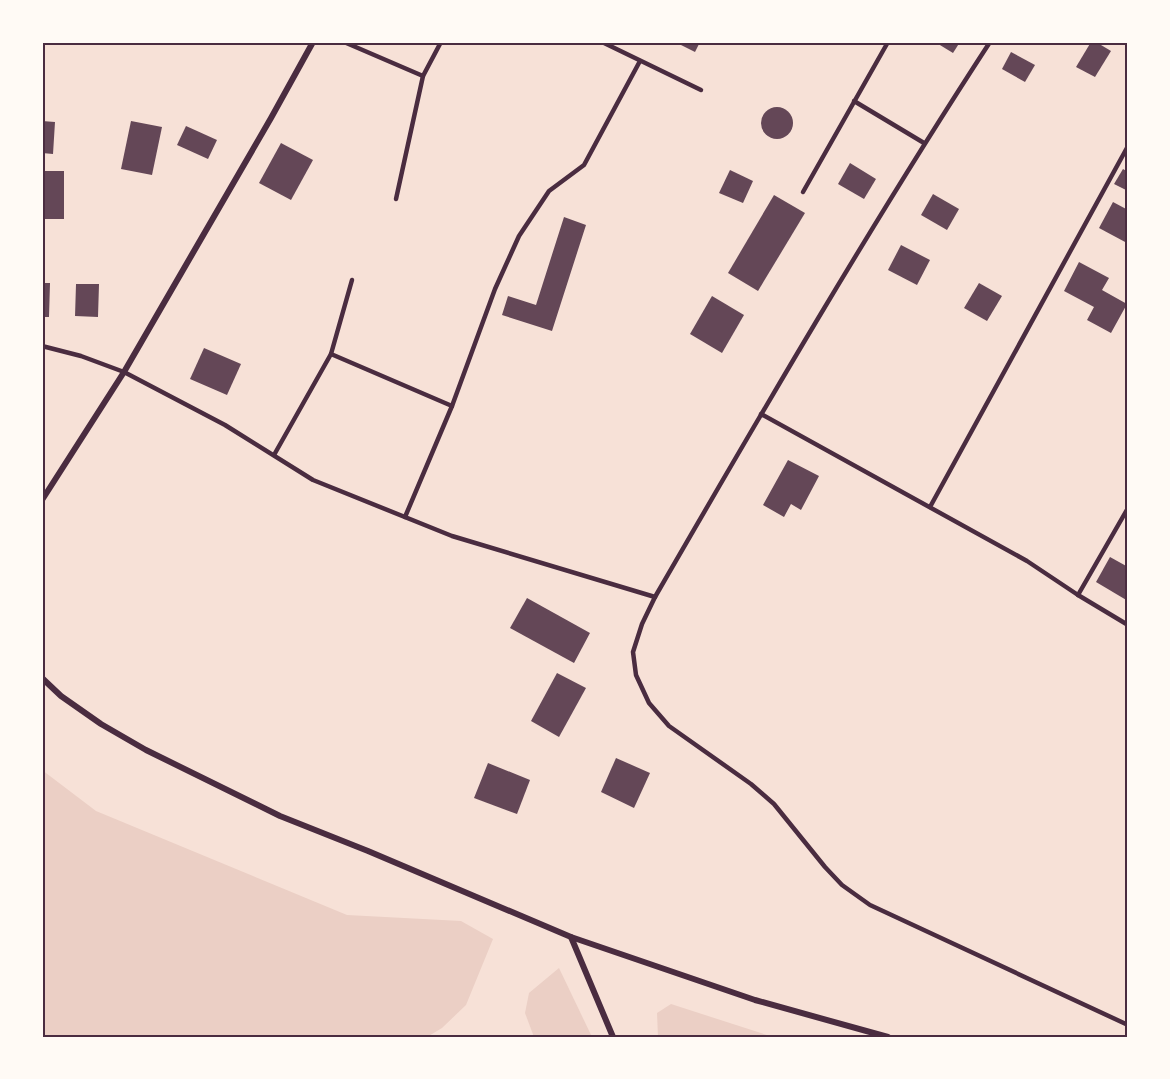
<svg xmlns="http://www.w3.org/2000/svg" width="1170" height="1079" font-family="Bitter,serif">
<rect width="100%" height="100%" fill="#f7e1d7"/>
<!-- green -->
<g fill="#ebcfc5">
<path d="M42 770 96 811 347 915 461 921 493 939 466 1005 442 1028 427 1037H42Z"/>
<path d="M559 968 592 1037H534L525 1013 529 993Z"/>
<path d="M671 1004 773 1037H658L657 1013Z"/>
</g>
<!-- building -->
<g fill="#644757">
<path d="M675 42H700L695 52Z"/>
<path d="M935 42H960L953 53Z"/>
<path d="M1091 42H1096L1111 51 1095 77 1076 67Z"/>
<path d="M1011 52 1035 65 1025 82 1002 69Z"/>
<circle cx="777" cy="123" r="16"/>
<path d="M42 121 55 122 53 154 42 153Z"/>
<path d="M131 121 162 127 152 175 121 169Z"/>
<path d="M186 126 217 140 208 159 177 145Z"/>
<path d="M281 143 313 160 291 200 259 183Z"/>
<path d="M850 163 876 179 864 199 838 184Z"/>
<path d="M1123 169 1128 172V191L1114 184Z"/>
<path d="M730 170 753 181 743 203 719 193Z"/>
<rect x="42" y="171" width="22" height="48"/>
<path d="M933 194 959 209 947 230 921 215Z"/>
<path d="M774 195 805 213 758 291 728 273Z"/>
<path d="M1113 202 1128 210 1127 243 1099 228Z"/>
<path d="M564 217 586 225 552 331 502 315 508 296 536 305Z"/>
<path d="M901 245 930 260 917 285 888 270Z"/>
<path d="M1079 262 1109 278 1102 290 1127 304 1111 333 1087 320 1094 307 1064 291Z"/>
<path d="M42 283H50L49 317H42Z"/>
<path d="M979 283 1002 296 987 321 964 308Z"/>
<path d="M76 284H99L98 317 75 316Z"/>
<path d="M712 296 744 315 722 353 690 334Z"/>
<path d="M204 348 241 364 227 395 190 379Z"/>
<path d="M788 460 819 476 801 510 791 504 784 517 763 505Z"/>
<path d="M1110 557 1128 567V601L1096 582Z"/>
<path d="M527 598 590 633 574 663 510 628Z"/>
<path d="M557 673 586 688 559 737 531 721Z"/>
<path d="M616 758 650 773 634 808 601 792Z"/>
<path d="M488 763 530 780 517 814 474 798Z"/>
</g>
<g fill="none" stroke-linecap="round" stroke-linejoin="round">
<!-- service -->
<g stroke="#4a2c40" stroke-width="4.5">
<path d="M344 42 423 76"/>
<path d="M602 42 701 90"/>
<path d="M990 42C872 223 763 410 655 597L642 624 633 652 636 675 649 703 669 726 751 784 774 804 825 867 842 885 870 905 1128 1025"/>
<path d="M854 101 924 143"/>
<path d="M803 192 888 42"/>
<path d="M396 199 423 76 441 42"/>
<path d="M42 346 81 356 124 372 225 425 313 480 452 536 655 597"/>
<path d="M331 354 452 406"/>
<path d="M761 414 1027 561 1078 595 1128 625"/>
<path d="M274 455 331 354 352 280"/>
<path d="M930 507 1128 146"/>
<path d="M405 517 452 406 495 289 519 236 549 191 584 165 640 61"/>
<path d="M1078 595 1128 508"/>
</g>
<!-- minor -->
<g stroke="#4a2c40" stroke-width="6">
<path d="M42 500 124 372 271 118 313 42"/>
<path d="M42 678 61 696 101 724 146 750 280 816 368 851 571 937 755 1000 888 1037"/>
<path d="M571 937 613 1037"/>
</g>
</g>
<!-- border -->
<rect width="1170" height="1079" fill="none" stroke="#fffaf5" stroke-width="87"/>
<rect x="44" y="44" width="1082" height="992" fill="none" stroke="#4a2c40" stroke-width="2"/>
</svg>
